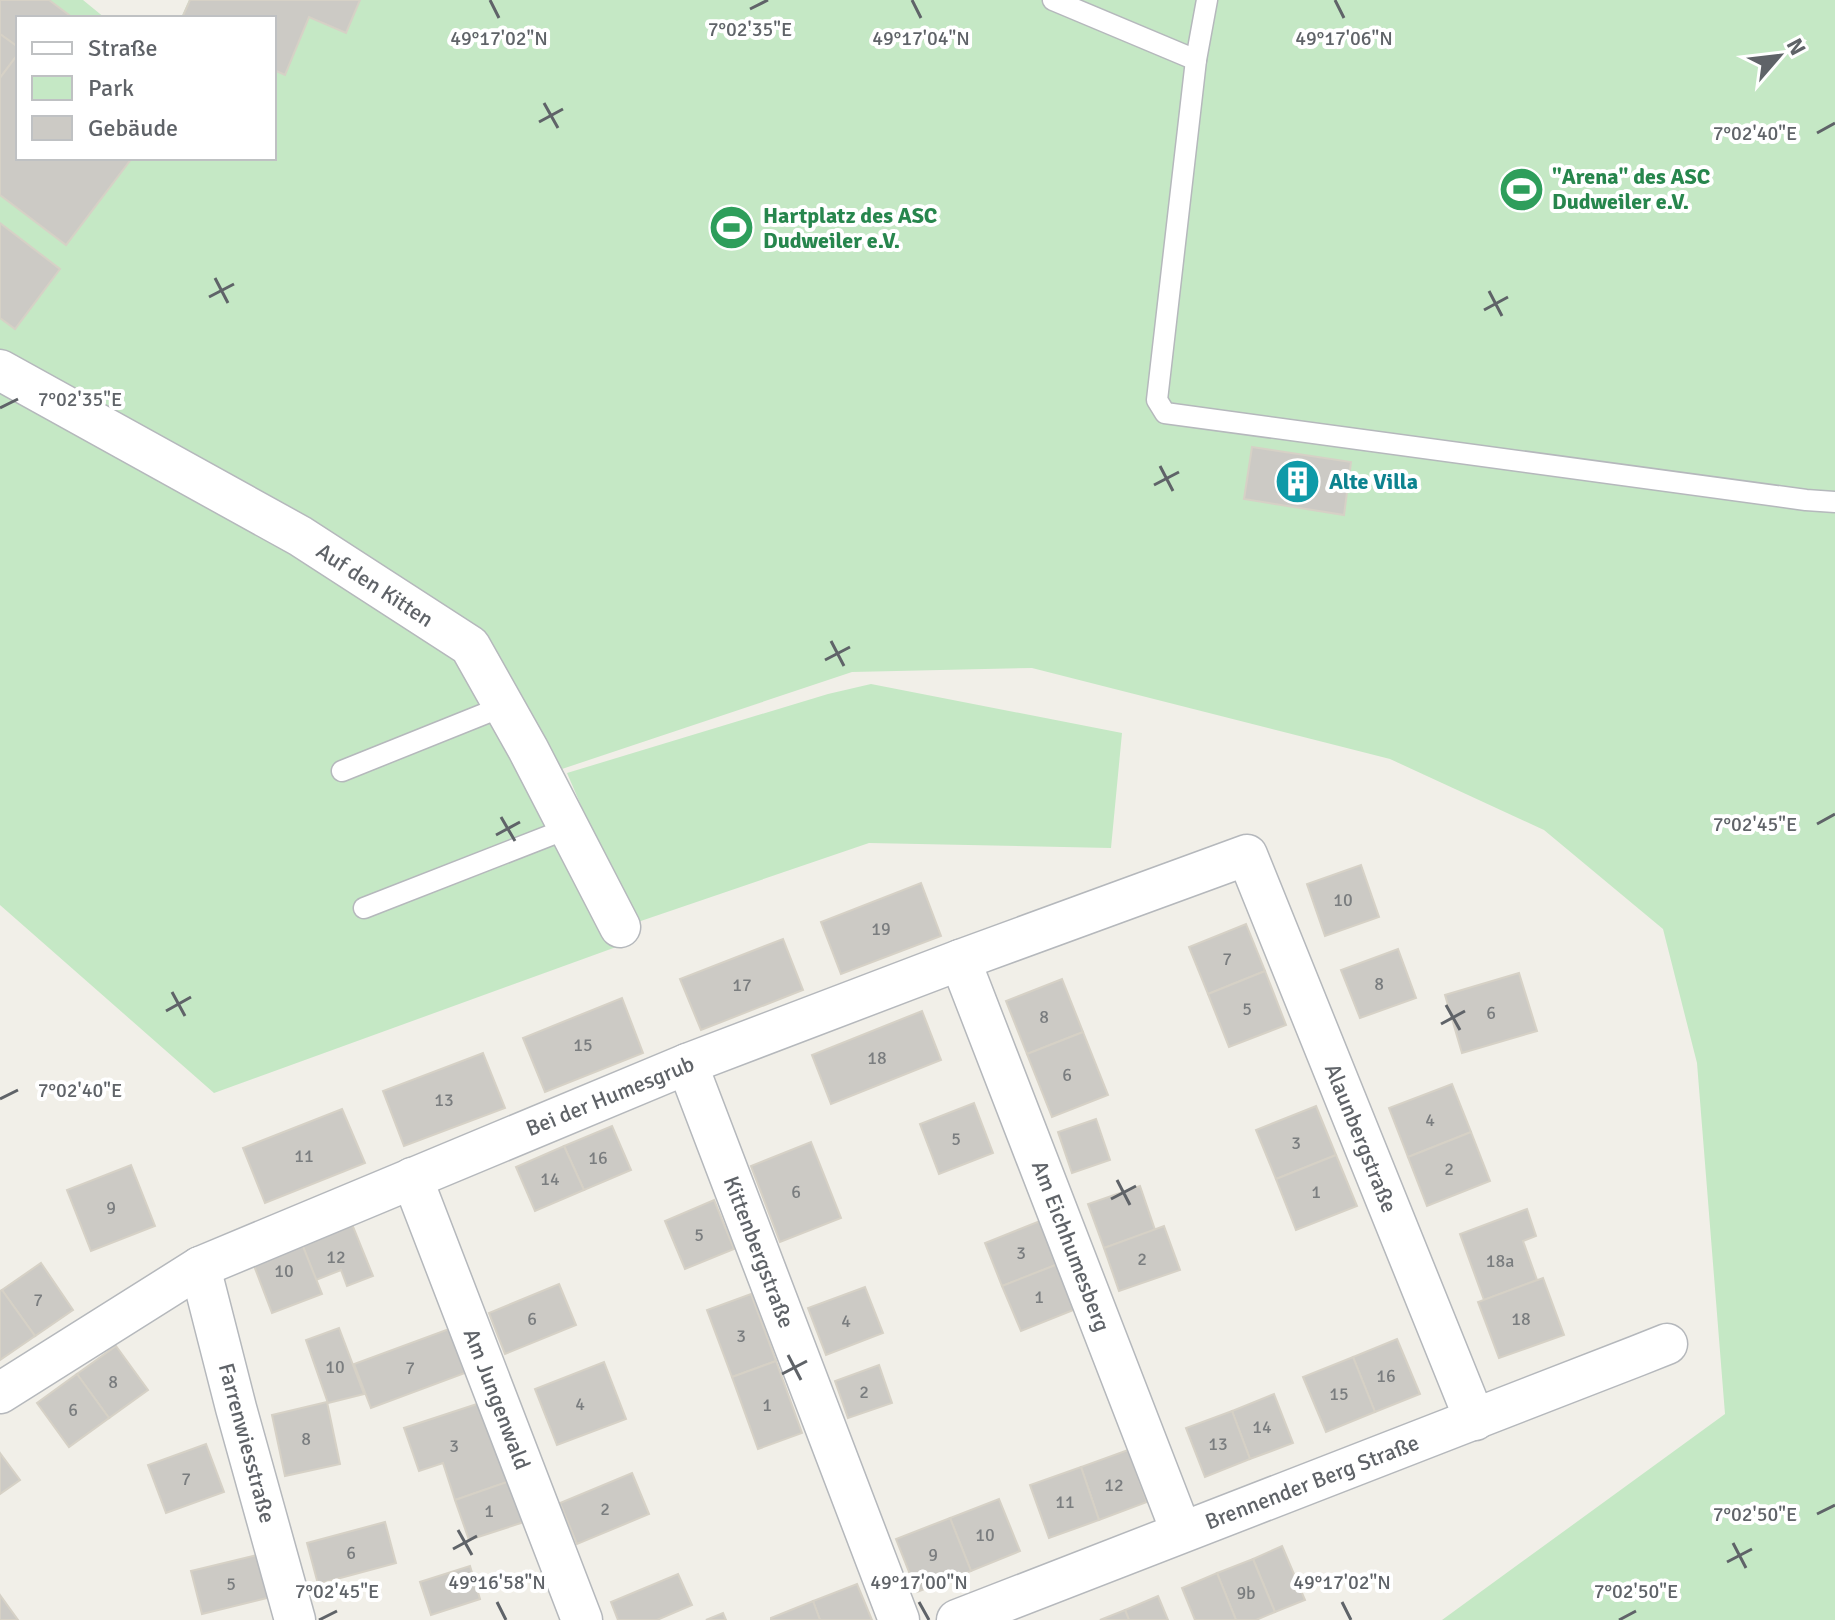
<svg xmlns="http://www.w3.org/2000/svg" width="1835" height="1620" font-family="Signika,sans-serif">
<rect width="100%" height="100%" fill="#f1efe8"/>
<!-- green -->
<g fill="#c5e8c5">
<path d="M0 0H83L105 18H18V158H274V18H181L189 0H1835V1620H1442L1725 1414 1697 1063 1663 929 1544 830 1390 759 1032 668 852 672 538 777 619 946 214 1093 0 905Z"/>
<path d="M871 684 1122 733 1111 848 869 843 632 924 567 773 828 694Z"/>
</g>
<!-- building -->
<g fill="#cccac5" stroke="#d6d1c6" stroke-width="2">
<path d="M0 0H49L73 18H18V47L0 34Z"/>
<path d="M190 0H360L346 33 309 17 285 75 274 70V18H182Z"/>
<path d="M0 34 18 47V54L0 78Z"/>
<path d="M18 54V158H132L66 245 0 195V78Z"/>
<path d="M0 223 60 269 15 329 0 318Z"/>
<path d="M1252 447 1351 462 1344 515 1244 499Z"/>
<path d="M1361 865 1379 917 1325 936 1307 884Z"/>
<path d="M921 883 941 936 841 974 821 922Z"/>
<path d="M1246 924 1265 971 1208 994 1189 947Z"/>
<path d="M783 939 803 990 701 1030 680 979Z"/>
<path d="M1398 949 1416 998 1360 1018 1341 970Z"/>
<path d="M1265 971 1286 1025 1229 1047 1208 994Z"/>
<path d="M1519 973 1537 1031 1462 1053 1445 995Z"/>
<path d="M1062 979 1083 1032 1027 1054 1006 1001Z"/>
<path d="M622 998 643 1053 545 1092 523 1038Z"/>
<path d="M922 1011 941 1060 831 1104 812 1055Z"/>
<path d="M1083 1032 1108 1095 1052 1117 1027 1054Z"/>
<path d="M483 1053 505 1108 404 1146 383 1091Z"/>
<path d="M1452 1084 1471 1132 1408 1157 1389 1108Z"/>
<path d="M974 1103 993 1153 939 1174 920 1124Z"/>
<path d="M1316 1106 1336 1155 1276 1179 1256 1130Z"/>
<path d="M342 1109 365 1163 265 1203 243 1148Z"/>
<path d="M1096 1119 1110 1160 1072 1173 1058 1132Z"/>
<path d="M612 1126 631 1170 584 1190 564 1146Z"/>
<path d="M1471 1132 1490 1181 1427 1206 1408 1157Z"/>
<path d="M811 1142 841 1218 780 1242 751 1166Z"/>
<path d="M564 1146 584 1190 535 1211 516 1167Z"/>
<path d="M1336 1155 1357 1206 1296 1230 1276 1179Z"/>
<path d="M131 1165 155 1226 91 1251 67 1190Z"/>
<path d="M1140 1186 1155 1230 1104 1248 1088 1204Z"/>
<path d="M714 1200 734 1249 685 1269 665 1221Z"/>
<path d="M1527 1209 1536 1236 1523 1241 1537 1280 1484 1300 1460 1234Z"/>
<path d="M1040 1221 1058 1264 1002 1286 985 1243Z"/>
<path d="M352 1224 373 1276 347 1286 341 1270 316 1280 302 1244Z"/>
<path d="M1164 1226 1180 1270 1119 1291 1104 1248Z"/>
<path d="M302 1244 322 1294 272 1313 253 1263Z"/>
<path d="M41 1263 73 1310 35 1336 2 1290Z"/>
<path d="M1058 1264 1076 1309 1021 1331 1002 1286Z"/>
<path d="M1543 1278 1564 1335 1499 1358 1478 1302Z"/>
<path d="M559 1284 576 1325 505 1354 489 1313Z"/>
<path d="M865 1287 883 1333 826 1355 808 1308Z"/>
<path d="M2 1290 35 1336 0 1360V1291Z"/>
<path d="M751 1294 776 1361 732 1377 707 1310Z"/>
<path d="M339 1328 364 1394 328 1403 306 1340Z"/>
<path d="M449 1329 465 1373 371 1408 354 1364Z"/>
<path d="M1397 1339 1420 1394 1375 1412 1353 1357Z"/>
<path d="M116 1346 148 1390 109 1418 77 1374Z"/>
<path d="M1353 1357 1375 1412 1326 1432 1303 1377Z"/>
<path d="M776 1361 802 1433 758 1449 732 1377Z"/>
<path d="M604 1362 626 1419 557 1445 535 1389Z"/>
<path d="M879 1365 892 1403 848 1418 835 1381Z"/>
<path d="M77 1374 109 1418 69 1447 37 1403Z"/>
<path d="M1274 1394 1293 1443 1250 1459 1232 1411Z"/>
<path d="M327 1402 340 1464 285 1476 272 1415Z"/>
<path d="M483 1402 510 1481 455 1500 443 1463 419 1471 404 1428Z"/>
<path d="M1232 1411 1250 1459 1205 1477 1186 1428Z"/>
<path d="M206 1444 224 1492 166 1513 148 1465Z"/>
<path d="M1128 1450 1147 1502 1099 1520 1081 1467Z"/>
<path d="M0 1453 20 1480 0 1494Z"/>
<path d="M1081 1467 1099 1520 1049 1538 1030 1485Z"/>
<path d="M632 1473 649 1514 577 1544 560 1503Z"/>
<path d="M510 1481 524 1522 469 1540 455 1500Z"/>
<path d="M999 1499 1020 1551 971 1571 950 1518Z"/>
<path d="M950 1518 971 1571 917 1592 896 1539Z"/>
<path d="M385 1522 396 1563 318 1584 307 1543Z"/>
<path d="M1282 1546 1305 1600 1275 1612 1253 1559Z"/>
<path d="M261 1554 271 1597 202 1614 191 1571Z"/>
<path d="M1253 1559 1275 1612 1256 1620H1236L1217 1573Z"/>
<path d="M470 1566 480 1599 431 1615 420 1582Z"/>
<path d="M1217 1573 1236 1620H1195L1182 1588Z"/>
<path d="M678 1574 692 1605 657 1620H618L611 1602Z"/>
<path d="M857 1584 872 1620H820L813 1601Z"/>
<path d="M0 1595 18 1620H0Z"/>
<path d="M1158 1596 1168 1620H1129L1125 1610Z"/>
<path d="M813 1601 820 1620H771V1618Z"/>
<path d="M1125 1610 1129 1620H1100Z"/>
<path d="M723 1613 726 1620H706Z"/>
</g>
<g fill="none" stroke-linecap="round" stroke-linejoin="round">
<defs>
<g id="service">
<path d="M1053 0 1196 60"/>
<path d="M1207 0 1196 60 1157 400 1165 413 1806 500 1835 502"/>
<path d="M342 771 504 706"/>
<path d="M364 908 569 828"/>
</g>
<g id="minor">
<path d="M0 370 300 536 470 646 528 749 620 927"/>
<path d="M960 960 1181 1531"/>
<path d="M687 1064 899 1620"/>
<path d="M412 1178 582 1620"/>
<path d="M200 1267 236 1408 295 1620"/>
<path d="M0 1393 200 1267 687 1064 960 960 1247 855 1475 1420"/>
<path d="M957 1620C1193 1527 1431 1438 1667 1344"/>
</g>
</defs>
<!-- service casing -->
<use href="#service" stroke="#b5b8bc" stroke-width="23"/>
<!-- minor casing -->
<use href="#minor" stroke="#b5b8bc" stroke-width="43"/>
<!-- service -->
<use href="#service" stroke="#fff" stroke-width="20"/>
<!-- minor -->
<use href="#minor" stroke="#fff" stroke-width="40"/>
</g>
<!-- ticks -->
<path fill="none" stroke="#5f6368" stroke-width="3" d="M490 0 499 18M912 0 921 18M1335 0 1344 18M750 9 768 0M544 103 558 128M539 122 563 109M1817 133 1835 123M215 278 228 303M1489 291 1502 316M209 297 234 284M1484 310 1508 297M0 408 18 399M1160 466 1173 491M1154 485 1179 472M831 641 844 666M825 660 850 647M501 817 515 841M1817 824 1835 814M496 835 520 822M172 992 185 1016M1446 1005 1460 1030M166 1011 191 997M1441 1024 1465 1011M0 1099 18 1090M1117 1180 1130 1205M1111 1199 1136 1186M788 1355 801 1380M782 1374 807 1361M1817 1514 1835 1505M458 1530 472 1555M1733 1543 1746 1568M453 1549 477 1536M1727 1562 1752 1549M497 1602 506 1620M919 1602 929 1620M1342 1602 1351 1620M319 1620 337 1611M1619 1620 1636 1611"/>
<!-- icons -->
<defs>
<symbol id="stadium-disc" viewBox="-11 -11 22 22"><circle r="9.5" fill="#2e9e5b" stroke="#fff"/><path d="M0-5a6.5 5 0 1 0 0 10a6.5 5 0 1 0 0-10ZM-3.5-1.8h7v3.6h-7Z" fill="#fff"/></symbol>
<symbol id="building-disc" viewBox="-11 -11 22 22"><circle r="9.5" fill="#0f9aa8" stroke="#fff"/><path d="M-4-6H4V6H1V3H-1V6H-4ZM-2.5-4.3h1.7v1.8h-1.7ZM.8-4.3h1.7v1.8H.8ZM-2.5-1h1.7V.8h-1.7ZM.8-1h1.7V.8H.8Z" fill="#fff"/></symbol>
</defs>
<g fill-rule="evenodd">
<use href="#stadium-disc" x="1496" y="164" width="51" height="51"/>
<use href="#stadium-disc" x="706" y="202" width="51" height="51"/>
<use href="#building-disc" x="1272" y="456" width="51" height="51"/>
</g>
<g text-anchor="middle" dominant-baseline="central" stroke-width="8" stroke-linejoin="round" paint-order="stroke">
<!-- number labels -->
<g font-size="18" fill="#7a7d7f">
<text x="1343" y="900">10</text>
<text x="881" y="929">19</text>
<text x="1227" y="959">7</text>
<text x="1379" y="984">8</text>
<text x="742" y="985">17</text>
<text x="1247" y="1009">5</text>
<text x="1491" y="1013">6</text>
<text x="1044" y="1017">8</text>
<text x="583" y="1045">15</text>
<text x="877" y="1058">18</text>
<text x="1067" y="1075">6</text>
<text x="444" y="1100">13</text>
<text x="1430" y="1120">4</text>
<text x="956" y="1139">5</text>
<text x="1296" y="1143">3</text>
<text x="304" y="1156">11</text>
<text x="598" y="1158">16</text>
<text x="1449" y="1169">2</text>
<text x="550" y="1179">14</text>
<text x="796" y="1192">6</text>
<text x="1316" y="1192">1</text>
<text x="111" y="1208">9</text>
<text x="699" y="1235">5</text>
<text x="1021" y="1253">3</text>
<text x="336" y="1257">12</text>
<text x="1142" y="1259">2</text>
<text x="1500" y="1261">18a</text>
<text x="284" y="1271">10</text>
<text x="1039" y="1297">1</text>
<text x="38" y="1300">7</text>
<text x="532" y="1319">6</text>
<text x="1521" y="1319">18</text>
<text x="846" y="1321">4</text>
<text x="741" y="1336">3</text>
<text x="335" y="1367">10</text>
<text x="410" y="1368">7</text>
<text x="1386" y="1376">16</text>
<text x="113" y="1382">8</text>
<text x="864" y="1392">2</text>
<text x="1339" y="1394">15</text>
<text x="580" y="1404">4</text>
<text x="767" y="1405">1</text>
<text x="73" y="1410">6</text>
<text x="1262" y="1427">14</text>
<text x="306" y="1439">8</text>
<text x="1218" y="1444">13</text>
<text x="454" y="1446">3</text>
<text x="186" y="1479">7</text>
<text x="1114" y="1485">12</text>
<text x="1065" y="1502">11</text>
<text x="605" y="1509">2</text>
<text x="489" y="1511">1</text>
<text x="985" y="1535">10</text>
<text x="351" y="1553">6</text>
<text x="933" y="1555">9</text>
<text x="231" y="1584">5</text>
<text x="1246" y="1593">9b</text>
</g>
<!-- leisure labels -->
<g font-size="22" font-weight="bold" fill="#27864d" stroke="#fff" text-anchor="start">
<text x="1552" y="176">"Arena" des ASC<tspan x="1552" dy="25">Dudweiler e.V.</tspan></text>
<text x="763" y="215">Hartplatz des ASC<tspan x="763" dy="25">Dudweiler e.V.</tspan></text>
</g>
<!-- culture labels -->
<g font-size="22" font-weight="bold" fill="#0d838f" stroke="#fff" text-anchor="start">
<text x="1329" y="481">Alte Villa</text>
</g>
<!-- street labels -->
<g font-size="22" fill="#5f6368" stroke="#fff">
<text transform="translate(375 585) rotate(33)">Auf den Kitten</text>
<text transform="translate(610 1096) rotate(-22)">Bei der Humesgrub</text>
<text transform="translate(1361 1138) rotate(68)">Alaunbergstraße</text>
<text transform="translate(1071 1246) rotate(69)">Am Eichhumesberg</text>
<text transform="translate(759 1252) rotate(69)">Kittenbergstraße</text>
<text transform="translate(497 1399) rotate(69)">Am Jungenwald</text>
<text transform="translate(247 1443) rotate(75)">Farrenwiesstraße</text>
<text transform="translate(1312 1482) rotate(-21)">Brennender Berg Straße</text>
</g>
</g>
<g font-size="20" text-anchor="middle" fill="#5f6368" stroke="#fff" stroke-width="8" stroke-linejoin="round" paint-order="stroke">
<text x="750" y="36">7°02'35"E</text>
<text x="499" y="45">49°17'02"N</text>
<text x="921" y="45">49°17'04"N</text>
<text x="1344" y="45">49°17'06"N</text>
<text x="1755" y="140">7°02'40"E</text>
<text x="80" y="406">7°02'35"E</text>
<text x="1755" y="831">7°02'45"E</text>
<text x="80" y="1097">7°02'40"E</text>
<text x="1755" y="1521">7°02'50"E</text>
<text x="497" y="1589">49°16'58"N</text>
<text x="919" y="1589">49°17'00"N</text>
<text x="1342" y="1589">49°17'02"N</text>
<text x="337" y="1598">7°02'45"E</text>
<text x="1636" y="1598">7°02'50"E</text>
</g>
<!-- legend -->
<rect x="16" y="16" width="260" height="144" fill="#ffffff" stroke="#bfc1c3" stroke-width="2"/>
<rect x="32" y="42" width="40" height="12" fill="#ffffff" stroke="#bfc1c3" stroke-width="2"/>
<text x="88" y="56" font-size="24" fill="#5f6368">Straße</text>
<rect x="32" y="76" width="40" height="24" fill="#c5e8c5" stroke="#bfc1c3" stroke-width="2"/>
<text x="88" y="96" font-size="24" fill="#5f6368">Park</text>
<rect x="32" y="116" width="40" height="24" fill="#cccac5" stroke="#bfc1c3" stroke-width="2"/>
<text x="88" y="136" font-size="24" fill="#5f6368">Gebäude</text>
<!-- north arrow -->
<g transform="translate(1779 56) rotate(62)" stroke="#ffffff" stroke-width="6" paint-order="stroke">
<path d="M0-6L14 30L0 20L-14 30Z" fill="#5f6368"/>
<text y="-12" font-size="22" font-weight="bold" text-anchor="middle" fill="#5f6368">N</text>
</g>
</svg>
